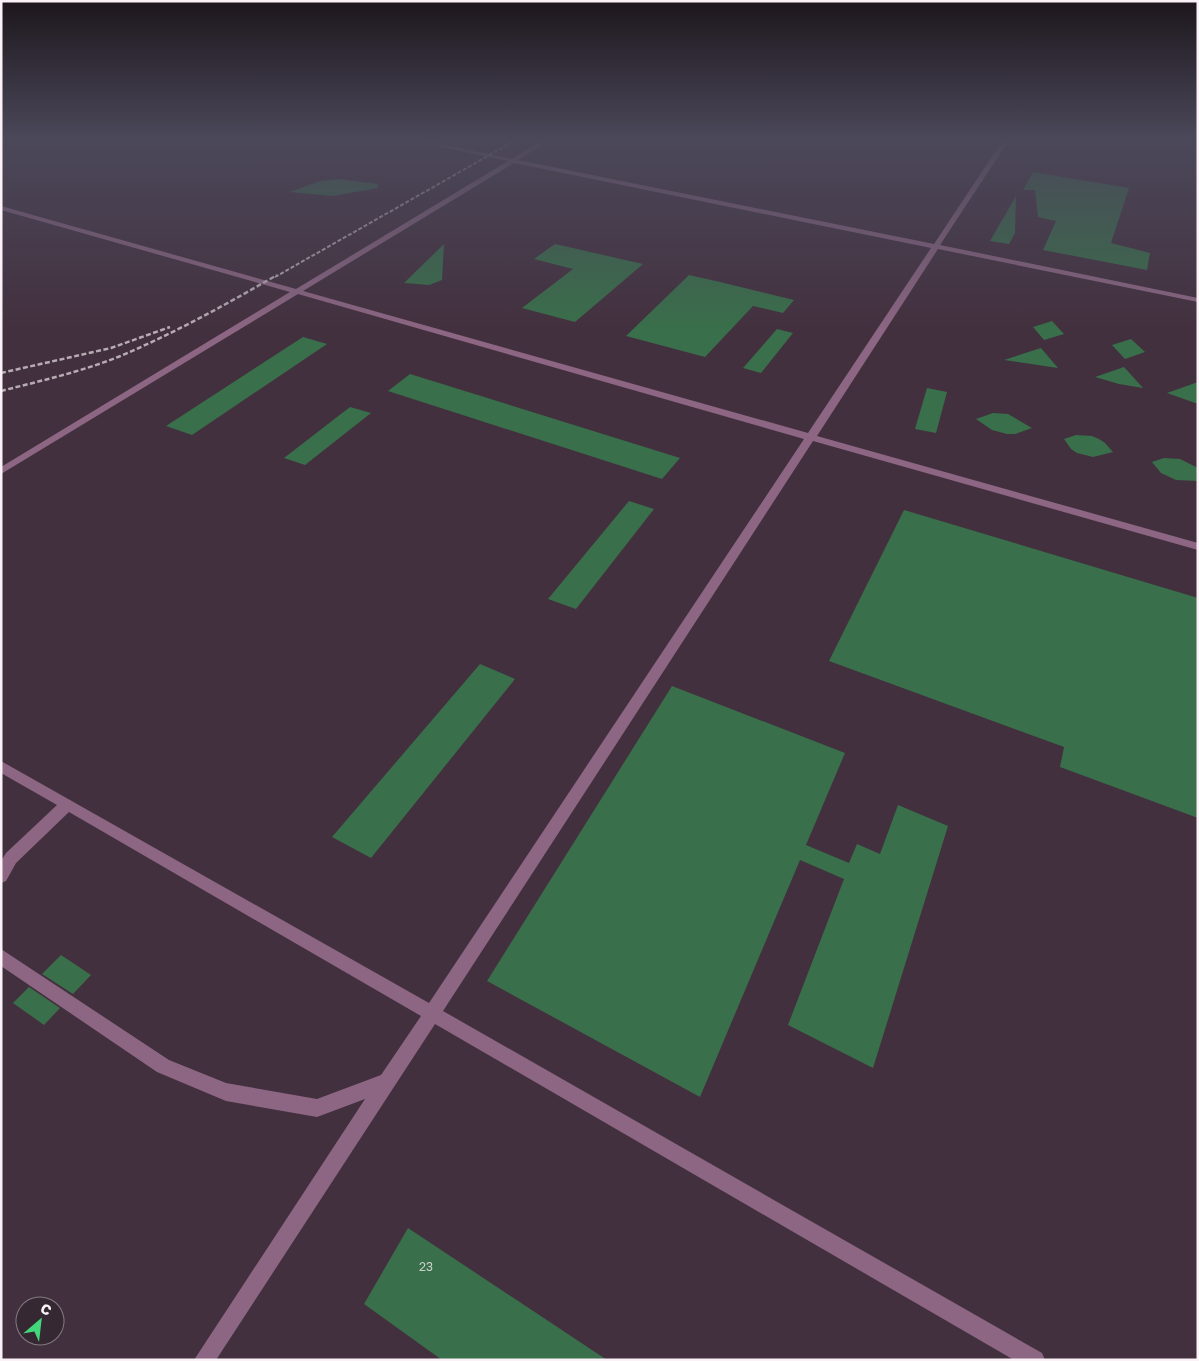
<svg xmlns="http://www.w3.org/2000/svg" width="1199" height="1361" font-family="'Golos Text',sans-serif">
<rect width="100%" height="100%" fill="#352832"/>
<!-- built -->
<path fill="#43303e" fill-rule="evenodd" d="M1 140H1198V1360H1ZM25 1306H55V1336H25Z"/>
<!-- building -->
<g fill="#396f4a">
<path d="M1033 172 1129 188 1111 243 1150 253 1147 270 1043 250 1056 221 1038 217 1035 190H1023Z"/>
<path d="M338 179 378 184V188L333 196 290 192 320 181Z"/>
<path d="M1016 196 1015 233 1009 244 990 241Z"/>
<path d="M444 244 442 280 429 285 404 283Z"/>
<path d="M555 244 643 264 575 322 522 308 573 269 534 259Z"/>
<path d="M689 275 720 282 794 300 783 313 753 306 705 357 626 336Z"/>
<path d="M1052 321 1064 334 1044 340 1033 327Z"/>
<path d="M777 329 793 333 761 373 743 368Z"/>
<path d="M303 337 327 344 192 435 166 426Z"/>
<path d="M1131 339 1145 352 1125 359 1112 345Z"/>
<path d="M1041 348 1058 368 1004 360Z"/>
<path d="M1124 367 1143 388 1119 384 1095 377Z"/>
<path d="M410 374 680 458 662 479 388 391Z"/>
<path d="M1198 382V404L1167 393Z"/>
<path d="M927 388 947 392 936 433 915 429Z"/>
<path d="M350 407 371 413 305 465 284 458Z"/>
<path d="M993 413 1008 414 1032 428 1015 434H1007L992 430 976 419Z"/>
<path d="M1076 435 1092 436 1099 439 1105 443 1113 452 1093 457 1077 453 1071 449 1064 439Z"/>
<path d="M1164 458 1180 459 1198 468V481L1176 480 1161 473 1152 462Z"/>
<path d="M629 501 654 509 576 609 548 599Z"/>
<path d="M904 510 1198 598V818L1060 767 1064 747 829 661Z"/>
<path d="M480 664 515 679 371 858 332 837Z"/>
<path d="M672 686 845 753 806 845 849 863 857 844 880 854 898 805 948 826 873 1068 788 1025 844 879 800 860 700 1097 487 981Z"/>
<path d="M61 955 91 975 73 994 42 974Z"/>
<path d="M29 987 60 1008 44 1025 13 1003Z"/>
<path d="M408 1228 607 1360H442L364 1304Z"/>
</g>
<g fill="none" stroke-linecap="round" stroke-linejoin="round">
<!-- minor -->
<path fill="#8c6683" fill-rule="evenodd" d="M409 140H421L512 159 543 140H550L518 160 934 244 1003 140H1009L940 245 1198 298V302L938 249 817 436 1198 543V550L813 441 443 1011 1042 1353 1045 1360H1014L435 1024 216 1360H194L365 1099 317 1117 226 1101 157 1072 1 966V949L169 1060 226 1083 317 1099 381 1075 421 1016 69 812 16 863 6 881 1 883V861L6 853 57 805 1 773V761L429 1003 804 439 298 294 1 474V467L290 292 1 210V206L296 289 508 161ZM514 163 931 248 808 433 303 291Z"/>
<!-- rail-far1 -->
<path stroke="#b7acb4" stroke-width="2" stroke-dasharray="4 2" stroke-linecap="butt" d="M275 277 516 140"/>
<!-- rail -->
<g stroke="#b7acb4" stroke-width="2.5" stroke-dasharray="5 2.5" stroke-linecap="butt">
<path d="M1 373 111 348 170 327"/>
<path d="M1 391C40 381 80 372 118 357 173 334 225 305 277 275"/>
</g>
</g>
<!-- sky -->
<linearGradient id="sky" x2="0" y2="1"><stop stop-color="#1d161c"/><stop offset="0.42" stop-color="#4b485a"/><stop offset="1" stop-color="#4b485a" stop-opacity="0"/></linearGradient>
<rect width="1199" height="331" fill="url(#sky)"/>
<g text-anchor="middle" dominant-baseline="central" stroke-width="5" stroke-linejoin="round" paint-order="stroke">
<!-- near-number labels -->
<g font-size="12" fill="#cad1cc">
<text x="426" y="1266">23</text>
</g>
</g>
<!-- border -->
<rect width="1199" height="1361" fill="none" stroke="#fbf2f8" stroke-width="5"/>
<!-- north arrow -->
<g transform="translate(40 1321) rotate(28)"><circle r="24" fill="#352832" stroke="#847981"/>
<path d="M0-4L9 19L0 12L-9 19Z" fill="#42d77b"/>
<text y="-8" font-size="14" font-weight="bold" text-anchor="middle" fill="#fbf2f8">С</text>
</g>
</svg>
